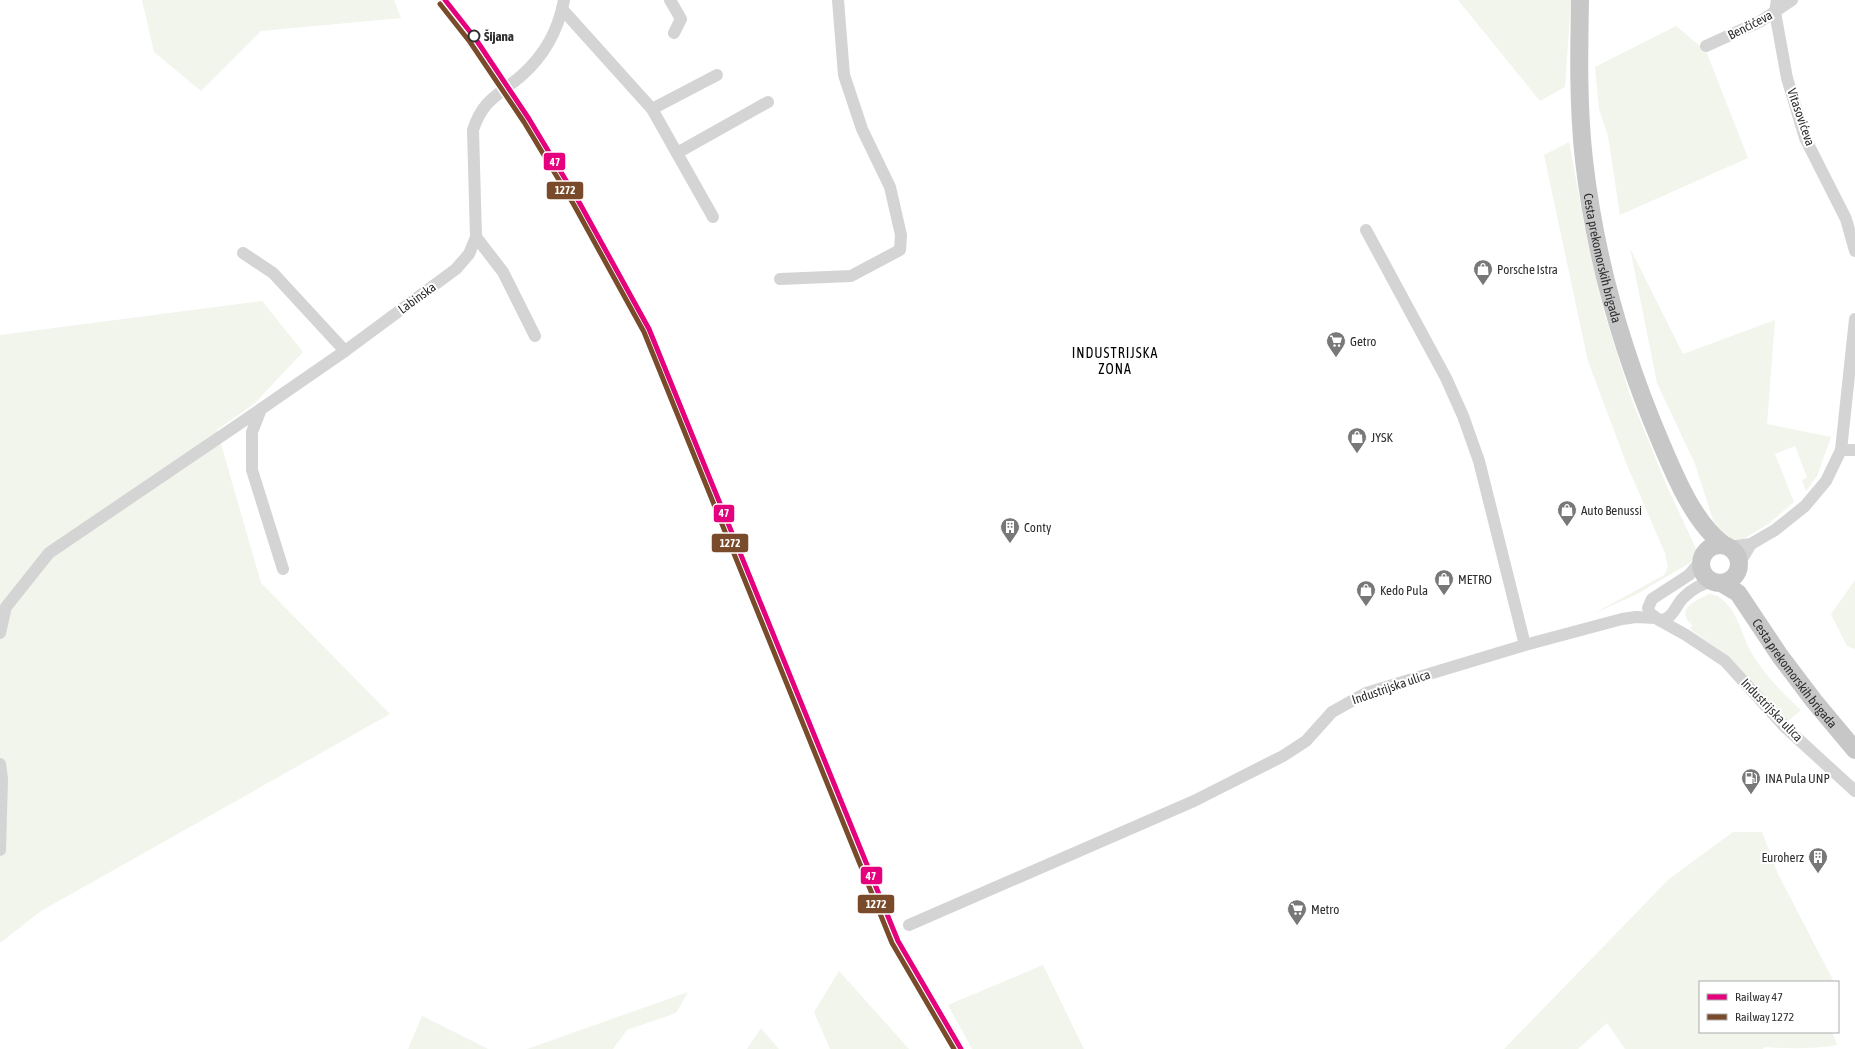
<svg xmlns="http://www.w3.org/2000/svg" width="1855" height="1049" font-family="'Asap Condensed',sans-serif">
<rect width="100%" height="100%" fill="#fff"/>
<!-- green -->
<g fill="#f1f5ec">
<path d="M142 0H394L401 18 261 31 201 91 154 52Z"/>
<path d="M1458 0H1571L1565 87 1540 101Z"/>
<path d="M1676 26 1706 51 1748 158 1620 215 1608 136 1599 109 1595 67Z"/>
<path d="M1569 142 1586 234 1604 312 1631 398 1666 484 1696 549V556L1690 563 1635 595 1593 614 1664 575 1668 567 1665 553 1627 465 1588 361 1544 155Z"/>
<path d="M1630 248 1683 354 1775 320 1767 424 1831 437 1817 476 1806 491 1802 481 1807 477 1795 446 1775 454 1794 502 1768 524 1740 541H1730L1722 536 1713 520 1695 464 1657 383Z"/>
<path d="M262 301 303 352 255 403 217 430 261 583 390 714 41 911 0 943V335Z"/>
<path d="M1855 580V649L1847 646 1831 614Z"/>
<path d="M1709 594C1734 596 1741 634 1751 652 1764 674 1782 693 1801 710L1787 722 1725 654 1690 629 1692 625C1674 609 1697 600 1709 594Z"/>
<path d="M1733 832H1762L1778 874 1834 982H1700V1032H1832L1837 1045C1816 1049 1788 1049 1766 1047L1762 1049H1625L1607 1023 1578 1049H1504L1669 879Z"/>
<path d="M1043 965 1084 1049H972L948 1005Z"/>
<path d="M839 971 909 1049H830L814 1012Z"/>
<path d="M688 992 676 1013 627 1030 613 1049H527Z"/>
<path d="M422 1016 488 1049H408Z"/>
<path d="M761 1028 779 1049H747Z"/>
</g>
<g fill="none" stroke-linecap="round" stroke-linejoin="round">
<!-- street -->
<g stroke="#d4d4d4" stroke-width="12">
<path d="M670 0 681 19 674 33"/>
<path d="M1777 0 1775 12 1787 78 1805 138 1846 219 1855 251"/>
<path d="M562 9 652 109 713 217"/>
<path d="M1706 46 1761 21 1792 0"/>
<path d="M652 109 717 75"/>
<path d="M677 153 768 102"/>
<path d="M1366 230 1446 378 1463 416 1479 461 1525 645"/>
<path d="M476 237 503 272 535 336"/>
<path d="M243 253 273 273 345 351"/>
<path d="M780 279 851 276 900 250 901 235 890 187 862 129 844 75 838 0"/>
<path d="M1841 450H1855"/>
<path d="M1729 547 1751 544 1775 530 1805 506 1826 481 1841 450 1855 319"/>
<path d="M1701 561 1689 575 1652 599 1648 608 1650 613 1659 620C1673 620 1675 606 1683 598 1691 590 1702 583 1713 582"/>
<path d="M1739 564 1751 544"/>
<path d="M283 569 252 470V432L261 409 345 351 456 269 469 254 476 237 473 130C483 99 498 96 521 76 545 55 558 31 564 0"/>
<path d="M1659 620 1686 635 1725 661 1785 727 1855 791"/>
<path d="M0 633 6 607 49 553 261 409"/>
<path d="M0 764 2 779 0 850"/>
<path d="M909 925 1194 801 1283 756 1306 741 1332 712 1366 693 1525 645 1622 619 1636 617 1655 618"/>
</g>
<!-- primary -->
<g stroke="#c7c7c7" stroke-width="18">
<path id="s1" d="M1580 0C1579 54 1578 107 1584 160 1595 257 1623 354 1661 443 1675 476 1694 523 1724 545"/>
<circle cx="1720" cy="564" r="19"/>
<path id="s2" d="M1721 583 1738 593 1780 656 1814 701 1855 750"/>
</g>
<defs>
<path id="rail-1" d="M445 0 475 38 529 119 579 202 649 329 898 941 961 1049"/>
<path id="rail-2" d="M440 4 470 42 524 122 574 205 644 332 892 943 954 1049"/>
</defs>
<!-- rail-1 casing -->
<use href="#rail-1" stroke="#fff" stroke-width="8"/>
<!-- rail-2 casing -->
<use href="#rail-2" stroke="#fff" stroke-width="8"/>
<!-- rail-1 -->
<use href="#rail-1" stroke="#e5007d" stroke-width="5"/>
<!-- rail-2 -->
<use href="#rail-2" stroke="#7a4b2a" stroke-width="5"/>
</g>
<!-- icons -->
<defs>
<symbol id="shop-pin" viewBox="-11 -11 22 30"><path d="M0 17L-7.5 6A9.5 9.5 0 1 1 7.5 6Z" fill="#787878" stroke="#fff"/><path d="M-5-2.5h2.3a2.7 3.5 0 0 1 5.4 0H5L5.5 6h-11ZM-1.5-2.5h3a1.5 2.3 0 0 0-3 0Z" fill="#fff"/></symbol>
<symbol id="supermarket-pin" viewBox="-11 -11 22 30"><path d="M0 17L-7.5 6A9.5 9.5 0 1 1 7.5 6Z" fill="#787878" stroke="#fff"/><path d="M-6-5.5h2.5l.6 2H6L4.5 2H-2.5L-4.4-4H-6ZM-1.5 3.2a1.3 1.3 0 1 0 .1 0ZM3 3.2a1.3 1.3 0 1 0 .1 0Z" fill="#fff"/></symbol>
<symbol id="building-pin" viewBox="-11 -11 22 30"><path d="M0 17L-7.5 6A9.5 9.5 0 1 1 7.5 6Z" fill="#787878" stroke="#fff"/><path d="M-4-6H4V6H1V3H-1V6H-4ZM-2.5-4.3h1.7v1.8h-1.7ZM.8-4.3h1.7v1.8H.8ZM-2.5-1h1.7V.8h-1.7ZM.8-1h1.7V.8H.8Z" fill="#fff"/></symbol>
<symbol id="fuel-pin" viewBox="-11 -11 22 30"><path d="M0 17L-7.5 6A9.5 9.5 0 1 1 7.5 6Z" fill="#787878" stroke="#fff"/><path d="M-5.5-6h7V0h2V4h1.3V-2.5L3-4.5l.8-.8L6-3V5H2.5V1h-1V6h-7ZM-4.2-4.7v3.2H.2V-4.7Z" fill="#fff"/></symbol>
</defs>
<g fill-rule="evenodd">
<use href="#shop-pin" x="1472" y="258" width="22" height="30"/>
<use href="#supermarket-pin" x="1325" y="330" width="22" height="30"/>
<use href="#shop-pin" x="1346" y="426" width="22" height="30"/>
<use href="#shop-pin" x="1556" y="499" width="22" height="30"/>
<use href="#building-pin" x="999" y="516" width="22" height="30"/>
<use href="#shop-pin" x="1433" y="568" width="22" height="30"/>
<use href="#shop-pin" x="1355" y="579" width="22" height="30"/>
<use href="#fuel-pin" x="1740" y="767" width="22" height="30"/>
<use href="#building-pin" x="1807" y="846" width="22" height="30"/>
<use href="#supermarket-pin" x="1286" y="898" width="22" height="30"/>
</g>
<!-- markers -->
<circle fill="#fff" stroke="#2f2f2f" stroke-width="2" cx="474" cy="36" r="5.5"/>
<g text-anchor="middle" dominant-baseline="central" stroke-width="4" stroke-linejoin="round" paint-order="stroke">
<!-- street labels -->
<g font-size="13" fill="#2f2f2f" stroke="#fff">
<text transform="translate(1750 25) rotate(-27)">Benčićeva</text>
<text transform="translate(1801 117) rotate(71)">Vitasovićeva</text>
<text stroke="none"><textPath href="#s1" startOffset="260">Cesta prekomorskih brigada</textPath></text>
<text transform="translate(417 298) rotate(-36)">Labinska</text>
<text stroke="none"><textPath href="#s2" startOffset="118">Cesta prekomorskih brigada</textPath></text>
<text transform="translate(1391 687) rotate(-19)">Industrijska ulica</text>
<text transform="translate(1772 710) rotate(46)">Industrijska ulica</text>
</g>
<!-- stop labels -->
<g font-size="13" font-weight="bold" fill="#2f2f2f" stroke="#fff" text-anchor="start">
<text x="484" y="36">Šijana</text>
</g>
<!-- poi labels -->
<g font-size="13" fill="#2f2f2f" stroke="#fff" text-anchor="start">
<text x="1497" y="269">Porsche Istra</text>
<text x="1350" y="341">Getro</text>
<text x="1371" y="437">JYSK</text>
<text x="1581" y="510">Auto Benussi</text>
<text x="1024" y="527">Conty</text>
<text x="1458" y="579">METRO</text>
<text x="1380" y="590">Kedo Pula</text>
<text x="1765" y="778">INA Pula UNP</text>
<text x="1804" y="857" text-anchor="end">Euroherz</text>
<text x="1311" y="909">Metro</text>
</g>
<!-- neighbourhood labels -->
<g font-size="14" letter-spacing="1" fill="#000" stroke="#fff">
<text x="1115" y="353">INDUSTRIJSKA<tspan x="1115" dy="16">ZONA</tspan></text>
</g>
</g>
<g stroke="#fff" stroke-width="1.5">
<rect x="543" y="152" width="23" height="19" rx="4" fill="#e5007d"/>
<rect x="546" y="181" width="38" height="19" rx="4" fill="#7a4b2a"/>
<rect x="713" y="504" width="22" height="19" rx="4" fill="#e5007d"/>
<rect x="711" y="533" width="38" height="20" rx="4" fill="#7a4b2a"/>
<rect x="860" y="866" width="23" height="19" rx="4" fill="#e5007d"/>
<rect x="857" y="894" width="38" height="20" rx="4" fill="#7a4b2a"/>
</g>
<g font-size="11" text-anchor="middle" font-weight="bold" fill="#fff">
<text x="555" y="166">47</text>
<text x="565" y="194">1272</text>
<text x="724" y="517">47</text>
<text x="730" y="547">1272</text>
<text x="871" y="880">47</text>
<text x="876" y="908">1272</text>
</g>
<!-- legend -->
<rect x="1699" y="981" width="140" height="52" fill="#ffffff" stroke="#acacac"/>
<rect x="1707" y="994" width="20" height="6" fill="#e5007d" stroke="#acacac"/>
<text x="1735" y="1001" font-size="12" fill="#2f2f2f">Railway 47</text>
<rect x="1707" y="1014" width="20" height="6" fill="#7a4b2a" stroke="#acacac"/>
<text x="1735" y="1021" font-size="12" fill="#2f2f2f">Railway 1272</text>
</svg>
